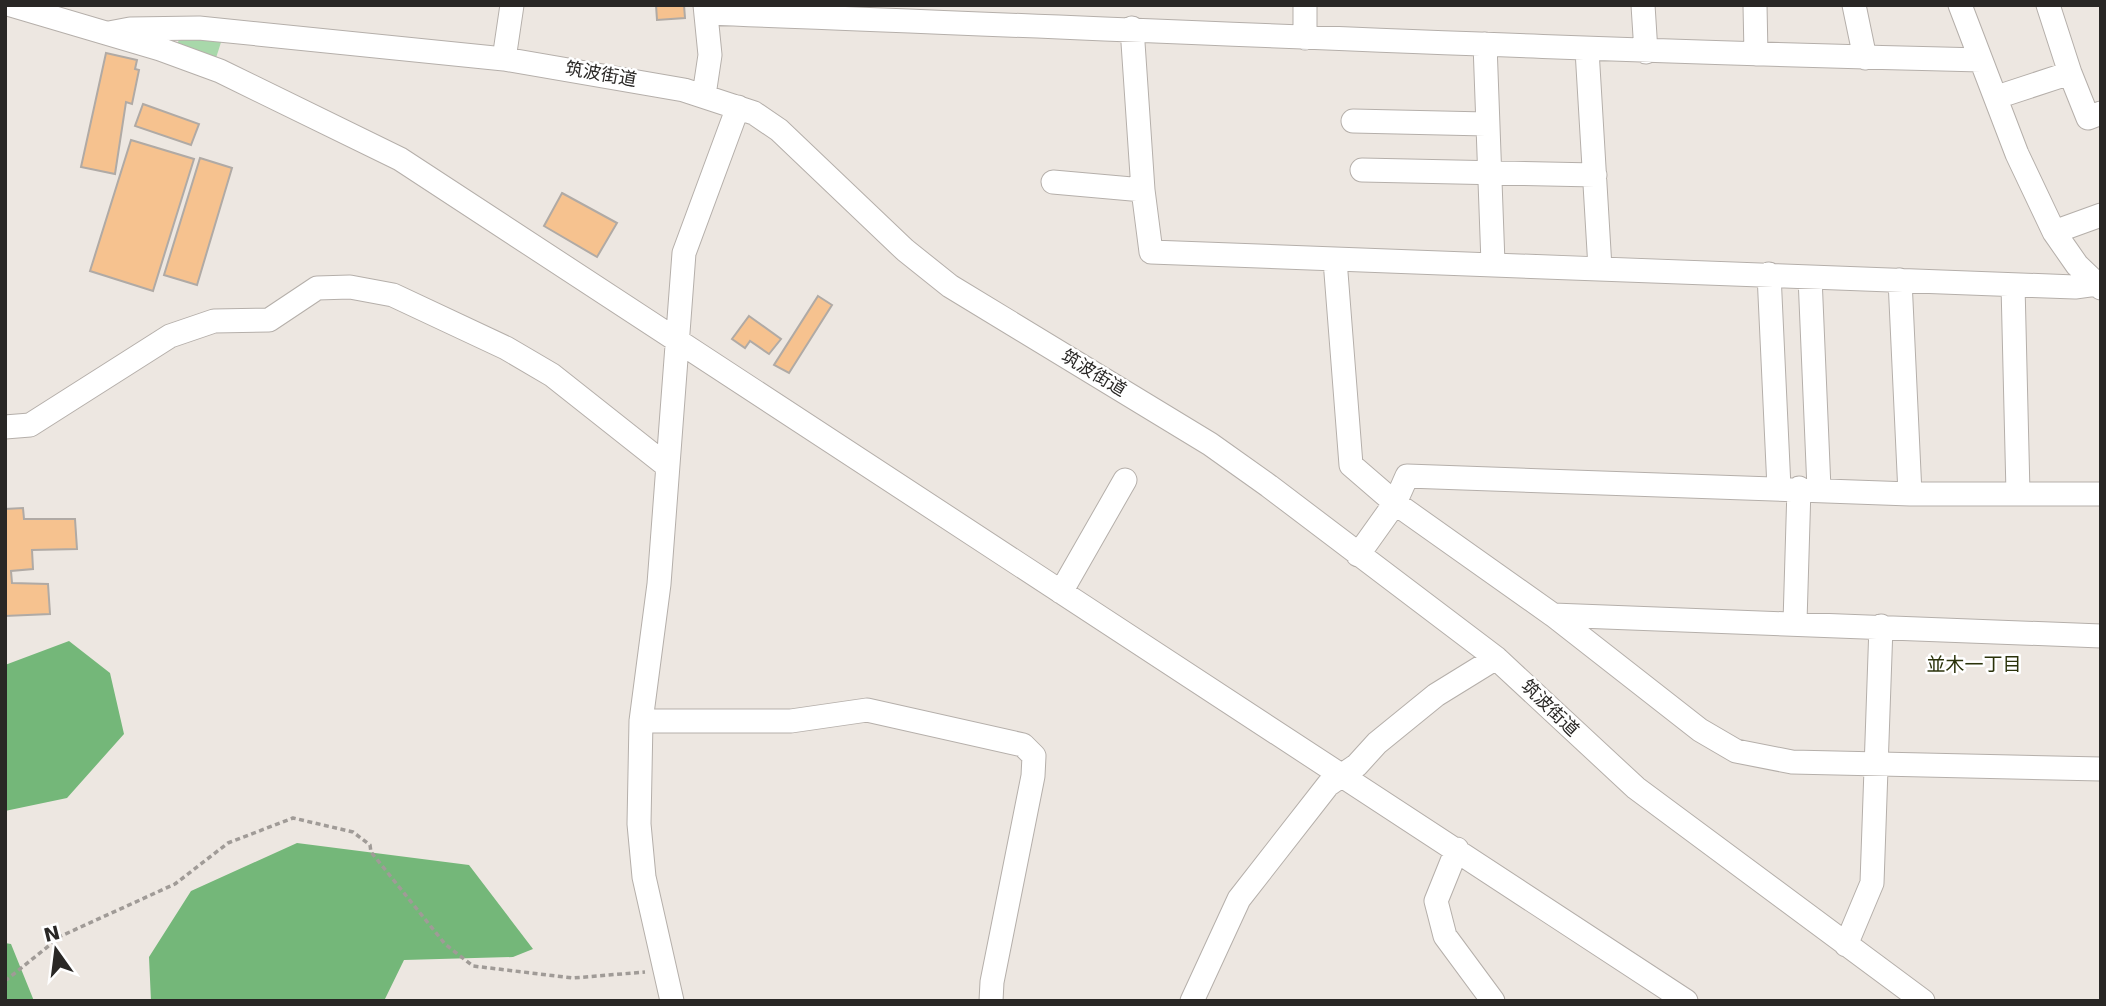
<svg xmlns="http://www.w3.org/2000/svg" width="2106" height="1006" font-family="'DejaVu Sans','Noto Sans JP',sans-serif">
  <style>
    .green { fill: #a8d8aa }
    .forest { fill: #74b779 }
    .building { fill: #f6c28f; stroke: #b0aaa5; stroke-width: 2 }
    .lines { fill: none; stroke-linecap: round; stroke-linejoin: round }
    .minor-casing { stroke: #b5afaa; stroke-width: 25 }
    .path { stroke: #a09b97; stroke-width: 3.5; stroke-dasharray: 5 3.5; stroke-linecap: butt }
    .minor { stroke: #fff; stroke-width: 23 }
    .labels { text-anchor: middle; stroke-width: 5; stroke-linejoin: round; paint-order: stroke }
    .street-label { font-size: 18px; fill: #292725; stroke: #fff }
    .neighbourhood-label { font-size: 19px; fill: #2b330b; stroke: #fff }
  </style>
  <rect width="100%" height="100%" fill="#ede7e1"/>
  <path class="green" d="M223,36L216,58L177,44L180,38Z"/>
  <path class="forest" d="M69,641L110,673L124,734L67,798L5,811V665Z
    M297,843L469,865L533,949L513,957L404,960L384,1001H151L149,957L191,891Z
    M5,943L11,944L34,1001H5Z"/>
  <path class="building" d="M656,5H684L685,18L657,20Z
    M106,53L137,60L135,69L139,70L132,104L126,102L115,174L81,167Z
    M143,104L199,124L191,145L135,126Z
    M131,140L194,159L153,291L90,271Z
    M200,158L232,168L197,285L164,275Z
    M562,193L617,223L597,257L544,226Z
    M818,296L832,305L789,373L774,365Z
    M749,316L781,339L769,354L750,341L745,348L732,339Z
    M23,508L24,519H75L77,549L32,550L33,569L11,571L12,583L48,584L50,614L5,616V509Z"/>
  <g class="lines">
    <defs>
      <path id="minor" d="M11,5L160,49L220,71L400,159L1686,1001
        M1305,5V38
        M1643,5L1646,52
        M1755,5L1756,54
        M1854,5L1865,58
        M1960,5L2017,154L2054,232L2077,265L2101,288
        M706,13C1131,29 1556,50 1981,60
        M1132,28L1143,190L1151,252L2075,287L2097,284
        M109,33L130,29L199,28L504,59L684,90L754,113L779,130L905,250L950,286L1210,444L1269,486L1496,658L1636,788L1923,1001
        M1485,44L1493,263
        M1587,50L1600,268
        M504,59L512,5
        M2070,73L2088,118L2101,113
        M704,95L710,55L705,5
        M1997,97L2070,73L2048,5
        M1353,121L1486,124
        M1362,170L1595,175
        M1053,182L1143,190
        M2054,232L2101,215
        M1335,260L1351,465L1395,503L1553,615L1700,730L1736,751L1792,762L2101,769
        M1769,274L1779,488
        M1810,277L1819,489
        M1900,280L1910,494
        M2013,285L2018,493
        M5,427L30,425L170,336L214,321L269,320L317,288L350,287L393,295L506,348L552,375L667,466
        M1358,555L1395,503L1407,476L1910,494H2101
        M1061,592L1125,480
        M1553,615L2101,636
        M1795,622L1799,488
        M641,721H791L867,710L1023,745L1034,756L1033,776L992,982L991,1001
        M1457,849L1436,901L1445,936L1493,1001
        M1846,945L1872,883L1881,626
        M672,1001L644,877L639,824L641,721L659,584L684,253L738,107
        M1192,1001L1239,899L1328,785L1357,765L1377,743L1436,695L1496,658"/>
    </defs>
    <use href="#minor" class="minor-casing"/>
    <path class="path" d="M5,981L61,936L175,884L228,843L293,818L353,832L370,845L371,852L445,944L473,966L573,978L645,972"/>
    <use href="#minor" class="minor"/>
  </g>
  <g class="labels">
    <g class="street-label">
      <text transform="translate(601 74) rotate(10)" y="6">筑波街道</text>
      <text transform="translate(1094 373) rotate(31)" y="6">筑波街道</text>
      <text transform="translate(1550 708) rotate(44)" y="6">筑波街道</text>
    </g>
    <g class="neighbourhood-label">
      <text x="1974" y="671">並木一丁目</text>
    </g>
  </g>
  <rect width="2106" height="1006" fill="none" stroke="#292725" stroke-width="14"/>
  <g transform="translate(56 950) rotate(346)" stroke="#ffffff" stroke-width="5" paint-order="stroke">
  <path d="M0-5L12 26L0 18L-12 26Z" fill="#292725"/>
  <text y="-10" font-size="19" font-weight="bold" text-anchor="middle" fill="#292725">N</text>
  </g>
</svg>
